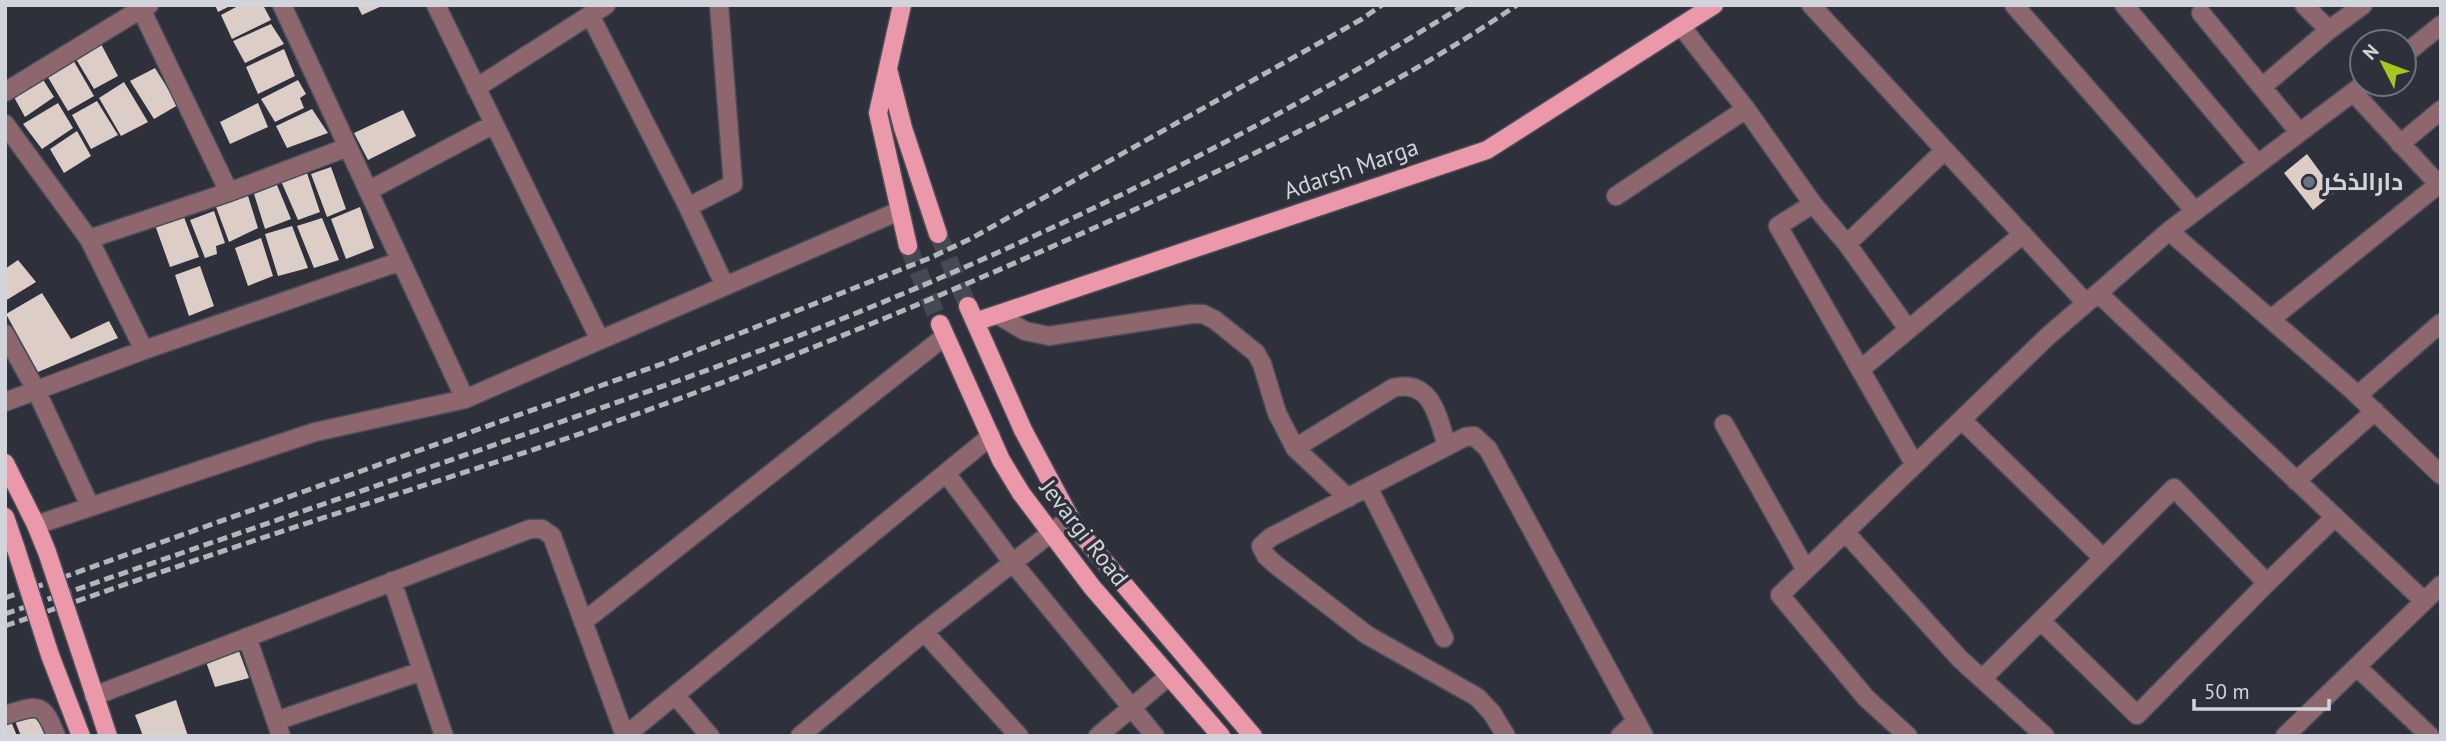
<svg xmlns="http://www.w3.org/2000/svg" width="2446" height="741" font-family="'PT Sans',Cairo,sans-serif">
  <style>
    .building { fill: #dccec6 }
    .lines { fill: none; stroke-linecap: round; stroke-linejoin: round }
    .major-tunnel { stroke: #464954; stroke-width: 18; stroke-dasharray: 18 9; stroke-linecap: butt }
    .minor-casing { stroke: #4b4e58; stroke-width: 21 }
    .major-casing { stroke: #4b4e58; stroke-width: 21 }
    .minor { stroke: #8e666e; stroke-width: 18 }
    .major { stroke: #ea98aa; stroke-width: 18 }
    .rail { stroke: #b2b5bc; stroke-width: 5; stroke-dasharray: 10 5; stroke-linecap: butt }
    .major-bridge-casing { stroke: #4b4e58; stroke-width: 21; stroke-linecap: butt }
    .major-bridge { stroke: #ea98aa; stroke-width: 18 }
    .worship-dot { fill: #6b7280; stroke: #2e313c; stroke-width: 2.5 }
    .labels { text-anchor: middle; stroke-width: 7; stroke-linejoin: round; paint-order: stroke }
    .street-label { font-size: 24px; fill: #d1d4da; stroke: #2e313c }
    .poi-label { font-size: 24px; font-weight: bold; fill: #d1d4da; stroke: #2e313c; text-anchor: start }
  </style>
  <rect width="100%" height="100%" fill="#2e313c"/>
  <path class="building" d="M215,5H232L218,12Z
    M240,5H263L271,20L232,39L221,15Z
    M357,5H384L362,15Z
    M271,24L284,44L245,63L233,41Z
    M101,44L118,76L94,89L76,59Z
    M284,49L295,76L258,94L246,67Z
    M72,58L94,96L68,111L46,74Z
    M155,68L178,105L154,119L130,81Z
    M42,78L54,97L25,117L14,97Z
    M298,80L306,94L300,98L304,108L275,122L261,99Z
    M124,82L148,122L121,136L99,98Z
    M97,101L118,135L91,149L72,115Z
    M58,103L73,128L42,149L23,124Z
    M258,103L268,127L230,144L220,122Z
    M312,109L328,133L287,148L276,126Z
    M403,110L416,136L368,160L354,133Z
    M77,131L91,156L64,173L50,149Z
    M2307,154L2335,192L2313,210L2284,173Z
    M331,167L346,209L327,217L311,174Z
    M307,173L320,212L298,220L281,181Z
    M277,185L291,219L265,229L254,194Z
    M248,196L258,228L229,242L216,207Z
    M360,207L374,248L346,259L331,219Z
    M214,211L225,243L216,246L217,254L205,258L190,220Z
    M184,217L199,257L170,267L155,225Z
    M322,218L339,260L314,268L297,226Z
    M292,226L308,268L278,276L265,234Z
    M261,238L273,276L248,286L235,248Z
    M18,260L36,282L5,301V269Z
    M200,266L214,306L189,316L175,275Z
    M42,293L71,339L109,321L118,338L38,372L6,314Z
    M237,646L249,678L215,687L205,659Z
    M176,700L188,736H143L135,715Z
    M38,712L47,736H21L15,721Z
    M10,719L17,736H5V721Z"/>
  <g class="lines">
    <path class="major-tunnel" d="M938,234L968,306
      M908,246L940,324"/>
    <defs>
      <path id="minor" d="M149,5L141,9L229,192
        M282,5L465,399
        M436,5L600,340L899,211
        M606,5L590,15L688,207L725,286
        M1811,5L2086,303
        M2014,5L2195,211
        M2124,5L2258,164
        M2304,5L2329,30L2363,5
        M2201,13L2299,132
        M2404,55L2441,25
        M2262,87L2329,30
        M476,88L590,15
        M5,92L141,9
        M2353,92L2441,187
        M1746,109L1813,204L1778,226L1915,465
        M5,124L89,239
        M2400,144L2441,110
        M368,191L494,124
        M1616,196L1746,109L1681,26
        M1813,204L1847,244L1908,329
        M688,207L733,184L719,5
        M2169,231L2351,389L2441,475
        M1847,244L1945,150
        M2098,293L2424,601
        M998,315L1025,331L1049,336L1192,314H1203L1215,320L1256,353L1262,364L1277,413L1295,448L1348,498
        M2271,319L2439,184
        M5,334L36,390L90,506
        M144,350L401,261
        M1861,369L2023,234
        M2358,395L2441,323
        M5,402L144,350L89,239L229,192L348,147
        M1962,420L2103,558
        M1724,424L1806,570
        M1295,448L1393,388C1432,378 1438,418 1447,446
        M946,473L1013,563L1155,736
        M2296,481L2375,411
        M1368,487L1444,638
        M36,525L315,432L465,399L600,340
        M1845,532L1960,659L2045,736
        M392,581L444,736
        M2267,583L2335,517
        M583,622L944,337
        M924,632L1019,736
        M247,637L281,736
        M2357,667L2430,736
        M1982,679L2174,488L2267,583L2137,715L2041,621
        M675,695L710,736
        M94,696L530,529H542L552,536L625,736L991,436
        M5,715C38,705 43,701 56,736
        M276,721L422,671
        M800,736L924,632L1070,518
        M1098,736L1169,676
        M1506,736L1492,713L1477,697L1367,635L1276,565L1266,556L1261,546L1271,537L1465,437L1474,436L1488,449L1636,721
        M1620,736L1636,721L1644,736
        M1908,736L1866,698L1780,595L2048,336L2098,293L2169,231L2364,84
        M2285,736L2441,585"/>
      <path id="major" d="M902,5L878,113L908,246
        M889,73L903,128L938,234
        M968,306L1023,430L1075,527L1253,736
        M975,322L1487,150L1714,5
        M940,324L1001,460L1021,493L1092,587L1221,736
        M5,463L36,525L47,552
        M5,517L16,549
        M79,648L108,736
        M50,655L81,736"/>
    </defs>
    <use href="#minor" class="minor-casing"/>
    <use href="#major" class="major-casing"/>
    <use href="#minor" class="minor"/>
    <use href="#major" class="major"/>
    <path class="rail" d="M5,598L670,361L930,258L972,238L1362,19L1382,5
      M5,614C176,555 347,496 517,437C630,398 743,359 854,314C1063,229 1273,125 1464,5
      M5,626C86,598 166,570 247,543C369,502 492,465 614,422C780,364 942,296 1103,224C1244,160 1389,92 1517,5"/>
    <defs>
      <path id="major-bridge" d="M16,549L50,655
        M47,552L79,648"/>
    </defs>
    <use href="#major-bridge" class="major-bridge-casing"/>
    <use href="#major-bridge" class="major-bridge"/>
  </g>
  <circle class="worship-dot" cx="2309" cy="182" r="7"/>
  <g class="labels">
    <g class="street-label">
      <text transform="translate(1351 169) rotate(-19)" y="8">Adarsh Marga</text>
      <text transform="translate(1084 533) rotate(52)" y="8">Jevargi Road</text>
    </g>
    <g class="poi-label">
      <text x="2323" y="190">دارالذکر</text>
    </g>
  </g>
  <rect width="2446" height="741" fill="none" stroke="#d1d4da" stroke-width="14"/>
  <g transform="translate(2383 63) rotate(312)"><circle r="33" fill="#2e313c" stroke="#6f727b" stroke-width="2"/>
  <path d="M0-5L12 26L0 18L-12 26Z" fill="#a7c71e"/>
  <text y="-10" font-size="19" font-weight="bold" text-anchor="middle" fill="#d1d4da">N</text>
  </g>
  <path d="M2194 699v10h135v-10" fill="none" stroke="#d1d4da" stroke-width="3.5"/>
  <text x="2204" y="699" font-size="21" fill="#d1d4da" stroke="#2e313c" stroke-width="5" paint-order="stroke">50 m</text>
</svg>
